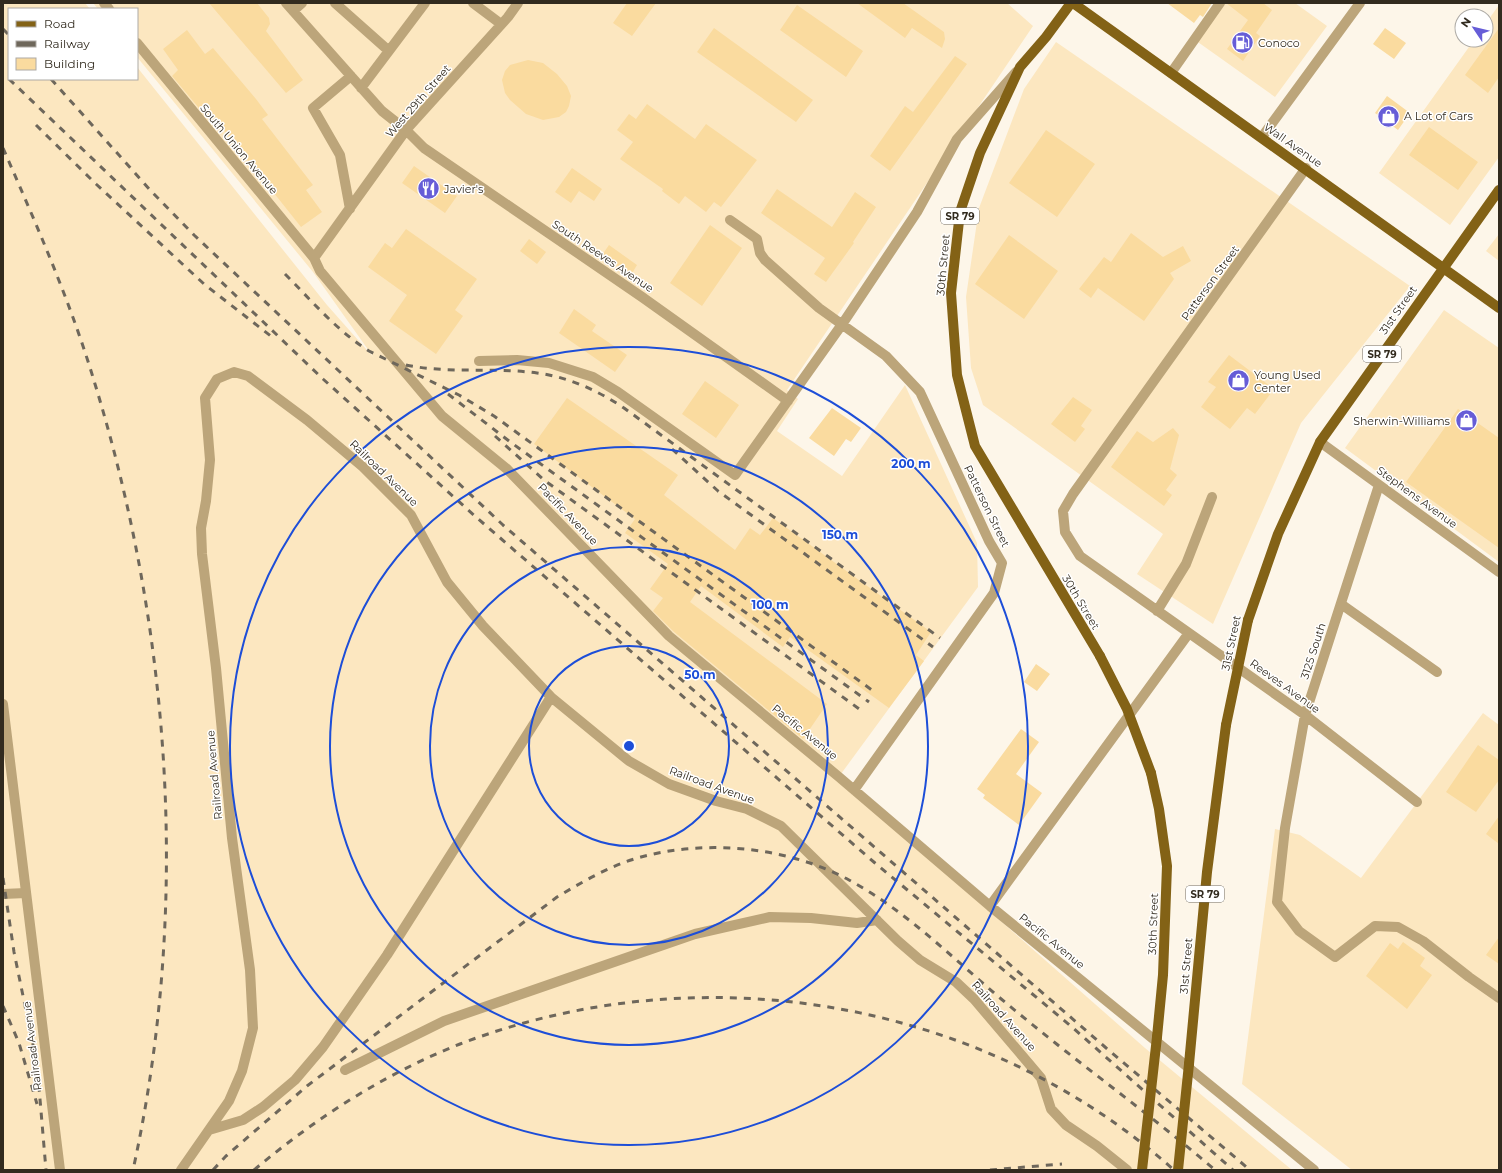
<svg xmlns="http://www.w3.org/2000/svg" width="1502" height="1173" font-family="Montserrat,sans-serif">
  <style>
    .built { fill: #fce7c0 }
    .building { fill: #fadb9f }
    .lines { fill: none; stroke-linecap: round; stroke-linejoin: round }
    .minor { stroke: #bca57a; stroke-width: 10 }
    .major { stroke: #836216; stroke-width: 10 }
    .rail { stroke: #6e675b; stroke-width: 3; stroke-dasharray: 7 7; stroke-linecap: butt }
    .major-bridge { stroke: #836216; stroke-width: 10 }
    .ring { fill: none; stroke: #1d4ed8; stroke-width: 2 }
    .labels { text-anchor: middle; stroke-width: 3; stroke-linejoin: round; paint-order: stroke }
    .shield { fill: #fff; stroke: #706b62; stroke-width: 1 }
    .shield-label { font-size: 10px; font-weight: bold; fill: #322b1f }
    .poi-label { font-size: 11px; fill: #322b1f; stroke: #fff; text-anchor: start }
    .street-label { font-size: 11px; fill: #322b1f; stroke: #fff }
    .centre { fill: #1d4ed8; stroke: #fff; stroke-width: 2 }
    .ring-label { font-size: 12px; text-anchor: middle; font-weight: bold; fill: #1d4ed8; stroke: #fff; stroke-width: 3; stroke-linejoin: round; paint-order: stroke }
  </style>
  <rect width="100%" height="100%" fill="#fdf6e9"/>
  <path class="built" d="M3,3H85L90,9H9V79H137V67L327,305L374,358L313,272L137,57V9H98L93,3H1007L1033,26L787,390L798,399L777,431L842,476L905,385L977,543L978,587L838,778L1145,1048L1292,1170H3Z
    M1222,3H1295L1327,26L1275,97L1195,40Z
    M1499,5V157L1450,225L1379,173L1474,40H1486V23Z
    M1056,42L1410,286L1301,423L1213,624L1137,574L1163,534L983,405L971,368L966,297L979,208L1024,89Z
    M1499,234V261L1486,251Z
    M1444,310L1499,348V562L1345,448Z
    M1483,713L1499,725V1170H1352L1242,1084L1275,829L1300,835L1361,878Z"/>
  <path class="building" d="M209,3H257L269,18L270,24L266,31L303,80L286,93Z
    M627,3H656L632,36L613,23Z
    M857,3H903L944,32L945,39L942,48L912,28L905,38Z
    M1167,3H1212L1203,17L1200,15L1194,23Z
    M1226,3H1263L1272,10L1256,33L1260,36L1243,61L1227,49L1248,20Z
    M797,5L863,51L846,77L780,30Z
    M714,28L813,100L796,122L697,52Z
    M1385,28L1406,43L1394,59L1373,44Z
    M1499,28V77L1488,93L1465,75Z
    M187,30L205,54L213,48L256,99L268,115L262,119L313,185L306,190L322,212L301,227L218,123L214,126L172,76L178,70L163,49Z
    M955,56L967,64L890,171L870,156L905,106L913,112Z
    M528,60L543,63L557,74L567,86L571,96L569,106L566,112L559,117L543,120L526,114L510,100L505,93L502,80L505,71L510,65Z
    M1387,96L1410,113L1398,130L1375,113Z
    M647,104L695,139L706,124L757,160L721,207L714,202L706,212L685,196L679,204L662,191L663,189L620,159L633,142L617,130L629,114L636,119Z
    M1429,127L1478,162L1458,190L1409,155Z
    M1046,130L1095,164L1057,217L1009,183Z
    M414,166L457,196L445,213L402,183Z
    M572,168L602,189L594,201L579,191L571,203L555,192Z
    M777,189L832,227L855,192L876,207L853,242L854,243L826,282L814,274L825,258L761,213Z
    M710,225L742,248L702,306L670,283Z
    M406,229L477,279L455,310L463,316L436,354L389,321L407,295L368,267L385,243L392,248Z
    M1131,233L1163,257L1183,246L1191,261L1170,273L1174,279L1144,321L1098,288L1091,298L1079,289L1104,257L1111,262Z
    M1009,235L1058,271L1024,319L975,284Z
    M529,239L546,252L537,264L520,251Z
    M609,245L637,265L631,275L602,255Z
    M574,309L596,325L592,331L627,355L615,372L559,333Z
    M1229,355L1274,389L1255,414L1247,408L1230,429L1201,407L1216,387L1208,382Z
    M705,381L739,405L716,438L682,414Z
    M1073,397L1092,410L1081,426L1085,429L1075,442L1051,424Z
    M567,398L678,475L664,495L735,550L750,528L760,535L773,518L931,632L916,655L924,661L889,708L790,637L783,647L701,586L690,602L827,704L803,739L673,631L653,611L663,598L650,589L668,564L625,533L635,519L534,444Z
    M832,408L861,428L851,442L846,439L834,456L809,438Z
    M1458,409L1499,438V548L1406,482Z
    M1173,428L1179,435L1170,469L1177,475L1166,490L1172,495L1164,506L1111,467L1137,431L1153,442Z
    M1036,664L1050,674L1037,691L1024,682Z
    M1021,729L1039,742L1016,774L1042,793L1019,825L983,798L985,795L977,789Z
    M1478,745L1499,760V780L1476,812L1446,792Z
    M1499,816V844L1486,834Z
    M1499,937V964L1486,955Z
    M1403,942L1425,958L1420,966L1432,975L1407,1009L1366,976L1390,943L1398,949Z"/>
  <g class="lines">
    <path class="minor" d="M104,3L109,9
      M286,3L382,111L406,130L424,148L642,297L788,401
      M335,3L389,51
      M473,3L501,24
      M293,11L302,3
      M137,43L314,258L320,271L442,416L507,469L669,636L839,777L990,906L1314,1170
      M1171,73L1220,3
      M361,88L425,3
      M1262,137L1360,3
      M1306,168L1073,494L1063,511L1065,532L1080,556L1305,715L1417,802
      M350,209L340,155L313,108L351,76
      M730,220L757,239L760,253L765,260L819,308L886,356L920,392L989,541L1002,563L994,593L854,790
      M314,258L406,130L508,17L518,3
      M479,361L517,360L549,363L593,377L618,392L735,475L843,323L917,212L957,139L1016,72
      M1320,442L1499,572
      M1379,485L1305,715L1285,828L1277,902L1299,931L1335,957L1375,926L1398,927L1423,941L1469,977L1499,998
      M1341,604L1437,672
      M1157,611L1186,564L1212,497
      M3,704L60,1170
      M3,894L26,893
      M990,906L1189,633
      M345,1070L444,1021L695,934L770,917L811,918L857,923L877,920
      M209,1130L243,1120L263,1107L295,1080L323,1047L387,955L551,697
      M181,1170L229,1101L242,1071L253,1028L250,970L232,838L216,668L202,554L201,528L206,501L210,460L205,398L217,379L234,372L248,376L307,420L363,467L411,515L447,582L483,626L551,697L629,761L669,784L716,801L747,809L781,826L898,941L920,960L956,982L974,999L1041,1078L1051,1109L1066,1125L1097,1146L1127,1170"/>
    <path class="major" d="M1071,3L1046,37L1020,67L980,153L960,212L951,293L957,375L975,446L1100,656
      M1073,3L1499,308
      M1248,620L1278,534L1320,442L1499,190
      M1151,773L1159,809L1167,866L1163,975L1157,1037
      M1189,1064L1207,872L1226,725"/>
    <path class="rail" d="M3,29L9,35
      M9,79L323,379L476,517L875,863L1072,1027L1233,1170
      M51,79L151,191L194,235L503,525L1105,1047L1250,1170
      M36,125L96,184L204,284L272,337
      M3,148C37,226 71,303 95,384C172,637 190,910 133,1170
      M285,274C312,301 336,330 369,351L459,395L494,416L876,693
      M406,365C449,374 493,367 537,373C568,377 597,390 624,408L940,638
      M448,394L509,441L869,702
      M495,436L544,480L862,711
      M672,449L718,491L933,647
      M3,878L14,952L37,1064L46,1170
      M3,1006L19,1043L37,1104
      M213,1170L226,1156L307,1086L557,897C584,881 611,865 641,857C708,839 788,847 849,880C912,914 962,968 1017,1012C1082,1066 1151,1115 1215,1170
      M254,1170C316,1118 384,1074 460,1044C700,952 981,998 1174,1170
      M990,1170L1062,1164"/>
    <path class="major-bridge" d="M1100,656L1127,709L1151,773
      M1226,725L1248,620
      M1142,1170L1157,1037
      M1178,1170L1189,1064"/>
  </g>
  <g class="ring">
    <circle cx="629" cy="746" r="100"/>
    <circle cx="629" cy="746" r="199"/>
    <circle cx="629" cy="746" r="299"/>
    <circle cx="629" cy="746" r="399"/>
  </g>
  <defs>
    <symbol id="fuel-disc" viewBox="-11 -11 22 22"><circle r="9.5" fill="#665dd7" stroke="#fff"/><path d="M-5.5-6h7V0h2V4h1.3V-2.5L3-4.5l.8-.8L6-3V5H2.5V1h-1V6h-7ZM-4.2-4.7v3.2H.2V-4.7Z" fill="#fff"/></symbol>
    <symbol id="shop-disc" viewBox="-11 -11 22 22"><circle r="9.5" fill="#665dd7" stroke="#fff"/><path d="M-5-2.5h2.3a2.7 3.5 0 0 1 5.4 0H5L5.5 6h-11ZM-1.5-2.5h3a1.5 2.3 0 0 0-3 0Z" fill="#fff"/></symbol>
    <symbol id="restaurant-disc" viewBox="-11 -11 22 22"><circle r="9.5" fill="#665dd7" stroke="#fff"/><path d="M-5-6h1v4h1v-4h1v4h1v-4h1v5L-1.5 .5V6h-2V.5L-5-1ZM5-6V6H3V1.5H1.5Q1.5-4 5-6Z" fill="#fff"/></symbol>
  </defs>
  <g fill-rule="evenodd">
    <use href="#fuel-disc" x="1230" y="30" width="25" height="25"/>
    <use href="#shop-disc" x="1376" y="104" width="25" height="25"/>
    <use href="#restaurant-disc" x="416" y="176" width="25" height="25"/>
    <use href="#shop-disc" x="1226" y="368" width="25" height="25"/>
    <use href="#shop-disc" x="1454" y="408" width="25" height="25"/>
  </g>
  <g class="labels">
    <g class="shield">
      <rect x="941" y="208" width="38" height="16" rx="3"/>
      <rect x="1363" y="346" width="38" height="16" rx="3"/>
      <rect x="1186" y="886" width="38" height="16" rx="3"/>
    </g>
    <g class="shield-label">
      <text x="960" y="220">SR 79</text>
      <text x="1382" y="358">SR 79</text>
      <text x="1205" y="898">SR 79</text>
    </g>
    <g class="poi-label">
      <text x="1258" y="47">Conoco</text>
      <text x="1404" y="120">A Lot of Cars</text>
      <text x="444" y="193">Javier's</text>
      <text x="1254" y="379">Young Used<tspan x="1254" dy="13">Center</tspan></text>
      <text x="1450" y="425" text-anchor="end">Sherwin-Williams</text>
    </g>
    <g class="street-label">
      <text transform="translate(418 101) rotate(-49)" y="4">West 29th Street</text>
      <text transform="translate(1293 145) rotate(35)" y="4">Wall Avenue</text>
      <text transform="translate(239 149) rotate(50)" y="4">South Union Avenue</text>
      <text transform="translate(603 256) rotate(34)" y="4">South Reeves Avenue</text>
      <text transform="translate(943 265) rotate(-85)" y="4">30th Street</text>
      <text transform="translate(1210 283) rotate(-54)" y="4">Patterson Street</text>
      <text transform="translate(1398 310) rotate(-55)" y="4">31st Street</text>
      <text transform="translate(384 473) rotate(44)" y="4">Railroad Avenue</text>
      <text transform="translate(1417 497) rotate(36)" y="4">Stephens Avenue</text>
      <text transform="translate(987 506) rotate(64)" y="4">Patterson Street</text>
      <text transform="translate(568 514) rotate(46)" y="4">Pacific Avenue</text>
      <text transform="translate(1081 602) rotate(59)" y="4">30th Street</text>
      <text transform="translate(1231 643) rotate(-78)" y="4">31st Street</text>
      <text transform="translate(1313 651) rotate(-72)" y="4">3125 South</text>
      <text transform="translate(1285 686) rotate(36)" y="4">Reeves Avenue</text>
      <text transform="translate(805 732) rotate(39)" y="4">Pacific Avenue</text>
      <text transform="translate(214 775) rotate(-95)" y="4">Railroad Avenue</text>
      <text transform="translate(712 785) rotate(20)" y="4">Railroad Avenue</text>
      <text transform="translate(1153 924) rotate(-88)" y="4">30th Street</text>
      <text transform="translate(1052 941) rotate(39)" y="4">Pacific Avenue</text>
      <text transform="translate(1186 966) rotate(-85)" y="4">31st Street</text>
      <text transform="translate(1004 1016) rotate(48)" y="4">Railroad Avenue</text>
      <text transform="translate(32 1046) rotate(-97)" y="4">Railroad Avenue</text>
    </g>
  </g>
  <circle cx="629" cy="746" r="6" class="centre"/>
  <g class="ring-label">
    <text x="911" y="468">200 m</text>
    <text x="840" y="539">150 m</text>
    <text x="770" y="609">100 m</text>
    <text x="700" y="679">50 m</text>
  </g>
  <rect width="1502" height="1173" fill="none" stroke="#322b1f" stroke-width="8"/>
  <rect x="8" y="8" width="130" height="72" fill="#ffffff" stroke="#adaaa5"/>
  <rect x="16" y="21" width="20" height="6" fill="#836216" stroke="#adaaa5"/>
  <text x="44" y="28" font-size="12" fill="#322b1f">Road</text>
  <rect x="16" y="41" width="20" height="6" fill="#6e675b" stroke="#adaaa5"/>
  <text x="44" y="48" font-size="12" fill="#322b1f">Railway</text>
  <rect x="16" y="58" width="20" height="12" fill="#fadb9f" stroke="#adaaa5"/>
  <text x="44" y="68" font-size="12" fill="#322b1f">Building</text>
  <g transform="translate(1474 28) rotate(305)"><circle r="19" fill="#ffffff" stroke="#adaaa5"/>
  <path d="M0-3L7 15L0 10L-7 15Z" fill="#665dd7"/>
  <text y="-6" font-size="11" font-weight="bold" text-anchor="middle" fill="#322b1f">N</text>
  </g>
</svg>
